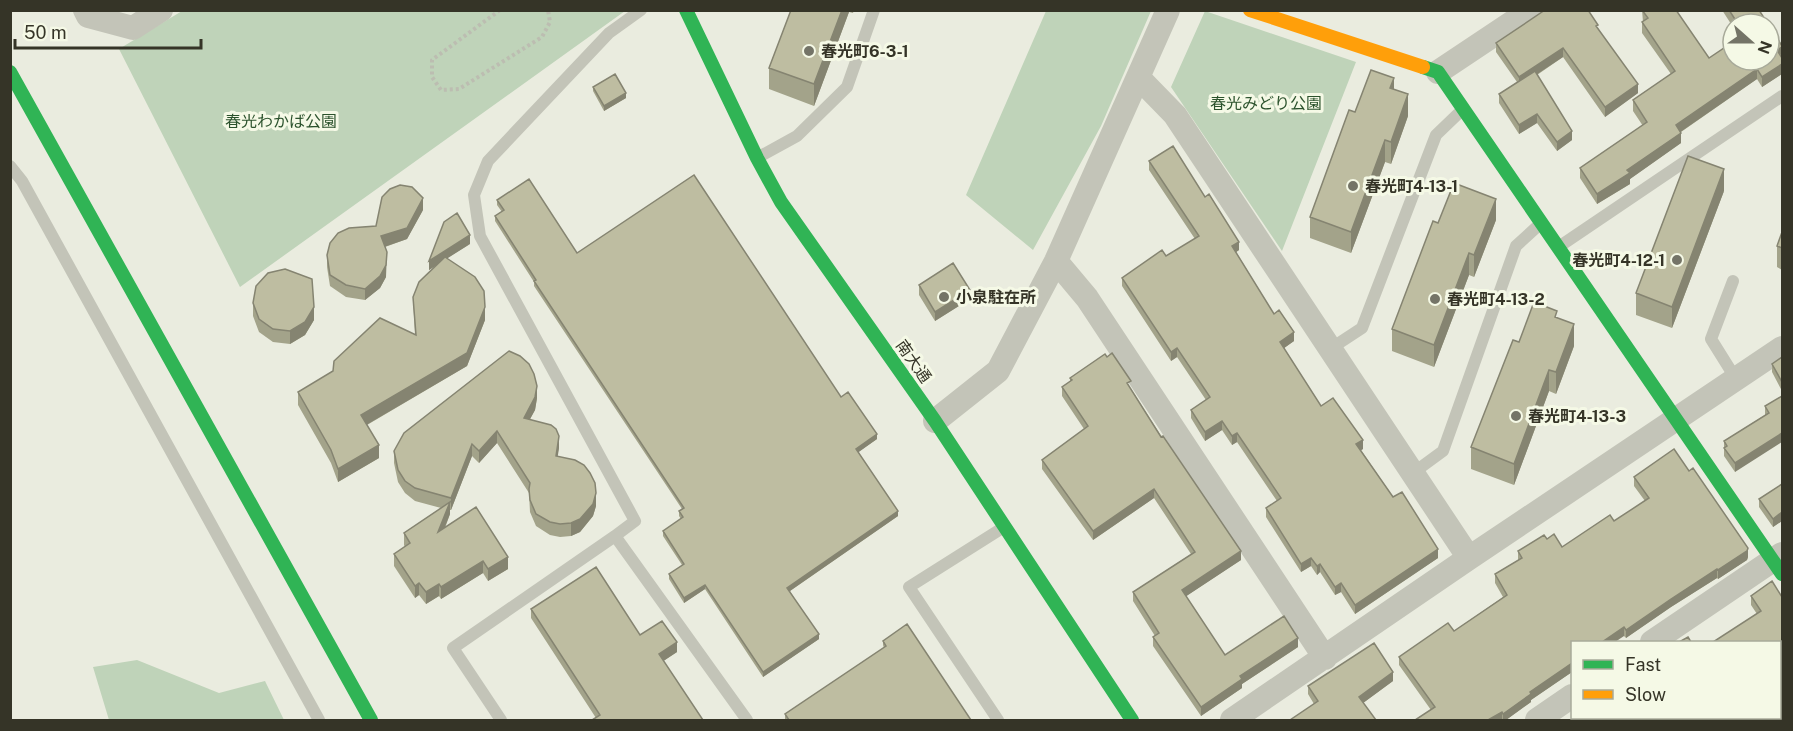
<svg xmlns="http://www.w3.org/2000/svg" width="1793" height="731" font-family="'Public Sans','Noto Sans JP',sans-serif">
  <style>
    .green { fill: #bfd3b9 }
    .lines { fill: none; stroke-linecap: round; stroke-linejoin: round }
    .path { stroke: #bcbdb1; stroke-width: 4; stroke-dasharray: 3 3; stroke-linecap: butt }
    .lane { stroke: #c3c4b8; stroke-width: 12 }
    .street { stroke: #c3c4b8; stroke-width: 24 }
    .fast { stroke: #30b455; stroke-width: 14 }
    .slow { stroke: #ff9f0a; stroke-width: 14 }
    .wall { fill: #a3a38a }
    .shaded-wall { fill: #858471 }
    .building { fill: #bebda1; stroke: #858471; stroke-width: 1.5 }
    .poi-dot { fill: #747467; stroke: #f5f9e6; stroke-width: 2 }
    .labels { text-anchor: middle; stroke-width: 6; stroke-linejoin: round; paint-order: stroke }
    .poi-label { font-size: 16px; font-weight: bold; fill: #353427; stroke: #f5f9e6; text-anchor: start }
    .park-label { font-size: 16px; fill: #2b522c; stroke: #f5f9e6 }
    .street-label { font-size: 16px; fill: #353427; stroke: #f5f9e6 }
  </style>
  <rect width="100%" height="100%" fill="#eaecdf"/>
  <path class="green" d="M182,11H625L240,287L119,49Z
    M1046,11H1151L1101,126L1033,250L966,195Z
    M1205,11L1356,62L1282,251L1171,87Z
    M137,660L219,693L265,681L284,720H109L93,667Z"/>
  <g class="lines">
    <path class="path" d="M500,10L432,60V77L441,90L459,89L542,37L550,22L548,10"/>
    <path class="lane" d="M641,10L609,33L488,161L474,195L480,236L635,521L615,536L747,720
      M757,158L797,136L847,87L874,10
      M10,166L22,181L319,720
      M1560,246L1782,96
      M1733,281L1711,339L1736,379
      M1330,349L1362,328L1436,135L1462,110
      M1413,473L1443,451L1516,246L1540,224
      M501,720L453,648L615,536
      M998,720L909,587L1004,527"/>
    <path class="street" d="M85,10L88,16L133,28L161,10
      M1438,72L1531,10
      M1138,77L1175,115L1469,558
      M1056,261L1087,298L1325,658
      M935,421L998,371L1056,261L1168,10
      M1652,642L1782,554
      M1232,720L1469,558L1782,348
      M1537,720L1572,696"/>
    <path class="fast" d="M686,10L757,158L781,202L935,421L1132,720
      M1423,67L1438,72L1782,574
      M10,72L371,720"/>
    <path class="slow" d="M1250,10L1423,67"/>
  </g>
  <path class="wall" d="M791,10H854L853,13L849,12L814,106L769,89V68Z
    M1642,10L1709,58H1782V74L1762,87L1757,79L1681,132V143L1630,179V184L1597,204L1580,178V168L1643,126L1633,111V100L1671,74L1642,33V22H1643Z
    M1722,10H1759L1768,24H1733V27Z
    M1598,28L1638,93L1605,117L1563,57L1537,75L1572,140L1557,151L1537,123L1519,134L1499,103V94L1517,82L1496,52V43Z
    M593,87L626,98L604,111L593,91Z
    M1394,89L1408,116L1391,164L1385,162L1351,253L1310,238V217L1355,112Z
    M1149,161L1239,250L1236,252L1274,314L1294,341L1284,348L1321,406L1363,449L1361,450L1393,497L1438,558L1355,614L1341,592L1335,595L1320,572L1317,575L1311,566L1301,572L1266,517V508L1277,501L1237,442L1232,445L1222,430L1205,441L1191,418V410L1206,400L1177,357L1171,361L1122,286V278L1166,256L1195,239L1149,170Z
    M1724,191L1672,328L1636,315V293Z
    M497,200L577,253L841,397L877,439L858,452L898,516L790,591L819,639L763,677L705,589L684,603L669,579V574L682,565L663,536V531L681,519L679,516V511L682,509L534,286V282L495,221V216L502,212L497,205Z
    M423,210L407,239L385,247L386,277L380,288L365,300L346,297L330,286L327,267V255L376,226Z
    M1496,220L1474,277L1469,275L1434,367L1392,351V329L1438,223Z
    M1782,232V270L1777,267V246Z
    M470,244L447,258L485,320L467,366L367,425L379,458L338,482L331,463L298,405V392L415,335L413,297L438,264L429,270V261Z
    M919,285L970,299L935,321L919,295Z
    M253,303L314,320L305,335L290,344L273,342L259,332L253,316Z
    M1557,317L1574,346L1556,394L1549,391L1514,485L1471,469V447L1519,342Z
    M1782,357V391L1772,372V364Z
    M1070,378L1131,389L1241,560L1186,596L1225,655L1298,647L1242,684V688L1201,716L1153,646V637L1155,636L1133,601V592L1191,554L1154,498L1093,540L1042,469V460L1084,429L1062,396V387L1070,381Z
    M1782,396L1735,472L1724,456V441L1765,415V406Z
    M537,398L535,410L530,419L559,448L557,456L596,506L593,516L580,532L571,536L560,537L550,535L536,526L530,512L529,493L497,443L479,463L472,456L451,510H450V514L445,528L508,569L488,581L483,573L441,599L439,596L426,604L419,595L415,598L394,566V554L405,547L404,545V533L441,508L415,501L405,493L398,482L394,463V451Z
    M1689,471L1748,557L1747,560L1718,579L1717,578L1671,607L1626,638L1624,636L1572,642V672L1531,700V702L1506,720H1415L1431,710L1399,665V657L1454,631L1503,597L1495,583V574L1518,560V551L1547,539L1562,547L1614,521L1645,501L1634,486V477Z
    M1782,484V521L1773,527L1759,507V499Z
    M1772,581L1782,720H1635L1633,717H1779L1757,614L1751,605V596Z
    M531,609L640,635L677,652L663,661L703,720L596,718L531,618Z
    M883,641L971,720H786L785,719V714L884,648L883,645Z
    M1393,681L1363,703L1314,704L1308,694V686Z"/>
  <path class="shaded-wall" d="M842,10H849V12L814,106V84Z
    M1782,47V57L1777,50Z
    M1563,48V57L1519,86V77Z
    M1782,64V74L1762,87V77Z
    M1757,69V79L1676,135V125Z
    M1394,78V100L1390,88Z
    M1638,84V93L1605,117V107Z
    M626,93V98L604,111V106Z
    M1408,94V116L1391,164V142Z
    M1537,114V123L1519,134V125Z
    M1572,131V140L1557,151V142Z
    M1681,133V143L1630,179V184L1597,204V194L1627,170Z
    M1385,140V162L1351,253V232Z
    M1724,169V191L1672,328V307Z
    M423,198V210L407,239L381,248V236Z
    M1496,199V220L1474,277V255Z
    M470,235V244L429,270V261Z
    M1239,242V250L1232,255V246Z
    M387,252L386,277L380,288L365,300V289Z
    M1469,253V275L1434,367V345Z
    M970,290V299L935,321V312Z
    M314,307V320L305,335L290,344V331Z
    M485,307V320L467,366L361,428V415Z
    M1574,324V346L1556,394V372Z
    M1294,332V341L1280,351V342Z
    M1177,348V357L1171,361V352Z
    M1549,370V391L1514,485V464Z
    M537,386V398L535,410L524,430V418Z
    M1222,421V430L1205,441V432Z
    M497,431V443L479,463V451Z
    M1237,433V442L1232,445V436Z
    M1782,433V442L1735,472V463Z
    M877,434V439L856,454V449Z
    M559,436V448L556,468V456Z
    M1363,440V449L1356,453V444Z
    M472,444V456L451,510V498Z
    M379,445V458L338,482V469Z
    M1154,489V498L1093,540V531Z
    M596,493V506L593,516L580,532L571,536V523Z
    M450,502V514L438,544V532Z
    M898,511V516L787,593V588Z
    M1782,512V521L1773,527V519Z
    M1748,548V557L1747,560L1718,579V570Z
    M1438,549V558L1355,614V605Z
    M1241,551V560L1182,599V590Z
    M508,557V569L488,581V569Z
    M1311,558V566L1301,572V564Z
    M483,561V573L441,599V587Z
    M1320,564V572L1317,575V566Z
    M1717,569V578L1671,607L1626,638V630L1671,599Z
    M419,583V595L415,598V586Z
    M1341,583V592L1335,595V587Z
    M439,584V596L426,604V592Z
    M705,585V589L684,603V598Z
    M1624,627V636L1615,642H1602Z
    M819,634V639L763,677V672Z
    M1298,638V647L1242,684V688L1201,716V707L1240,676Z
    M677,642V652L659,664V654Z
    M1572,663V672L1531,700V702L1506,720H1503V714L1530,692Z
    M1393,672V681L1359,706V697Z
    M1502,712V720H1488Z"/>
  <path class="building" d="M791,10H842L814,84L769,68Z
    M1545,10H1588L1598,25L1596,26L1638,84L1605,107L1563,48L1519,77L1496,43Z
    M1642,10H1676L1709,58L1733,42V60H1769V25L1782,46V47L1777,50L1782,58V64L1762,77L1757,69L1676,125L1681,133L1627,170L1630,173L1597,194L1580,168L1647,122L1633,100L1675,71L1642,22L1648,18Z
    M1729,10H1759L1768,24H1738Z
    M1371,70L1394,78L1390,88L1408,94L1391,142L1385,140L1351,232L1310,217L1349,110L1355,112Z
    M1535,71L1572,131L1557,142L1537,114L1519,125L1499,94Z
    M615,74L626,93L604,106L593,87Z
    M1173,146L1205,197L1209,194L1239,242L1232,246L1274,314L1279,310L1294,332L1280,342L1321,406L1333,398L1363,440L1356,444L1393,497L1402,492L1438,549L1355,605L1341,583L1335,587L1320,564L1317,566L1311,558L1301,564L1266,508L1281,498L1237,433L1232,436L1222,421L1205,432L1191,410L1210,397L1177,348L1171,352L1122,278L1162,250L1166,256L1199,236L1149,161Z
    M1688,156L1724,169L1672,307L1636,293Z
    M694,175L841,397L848,392L877,434L856,449L898,511L787,588L819,634L763,672L705,585L684,598L669,574L684,564L663,531L683,517L679,511L684,508L534,281L536,280L495,216L504,210L497,200L529,179L577,253Z
    M1454,183L1496,199L1474,255L1469,253L1434,345L1392,329L1433,221L1438,223Z
    M400,185L412,187L423,198L407,228L381,236L387,252L386,265L380,276L365,289L346,285L330,275L327,255L330,243L338,233L349,228L376,226L382,197L390,189Z
    M457,213L470,235L429,261L444,222Z
    M1782,232V248L1777,246Z
    M445,257L475,277L484,291L485,307L467,353L361,415L379,445L338,469L331,450L298,392L333,371L334,361L380,318L416,335L413,297L419,282Z
    M953,263L970,290L935,312L919,285Z
    M285,269L312,279L314,307L305,322L290,331L273,329L259,319L253,303L256,286L268,273Z
    M1534,302L1557,311L1555,317L1574,324L1556,372L1549,370L1514,464L1471,447L1513,340L1519,342Z
    M509,351L520,356L529,364L534,374L537,386L535,397L524,418L551,425L556,429L559,436L556,456L575,460L584,465L590,473L595,483L596,493L593,504L580,519L571,523L560,524L550,522L536,514L530,500L529,489L530,483L497,431L479,451L472,444L451,498L415,488L405,481L398,470L394,451L404,433Z
    M1112,353L1131,381L1127,383L1161,437L1163,436L1241,551L1182,590L1225,655L1284,616L1298,638L1240,676L1242,679L1201,707L1153,637L1159,633L1133,592L1195,552L1154,489L1093,531L1042,460L1088,426L1062,387L1072,380L1070,378L1105,354L1107,357Z
    M1782,357V382L1772,364Z
    M1782,396V433L1735,463L1724,448L1727,446L1724,441L1769,413L1765,406Z
    M1674,449L1689,471L1693,468L1748,548L1747,551L1718,570L1717,569L1671,599L1626,630L1624,627L1602,642H1572V663L1530,692L1531,694L1503,714L1502,712L1488,720H1415L1435,707L1399,657L1448,623L1454,631L1507,595L1495,574L1522,558L1518,551L1544,535L1547,539L1554,534L1562,547L1610,515L1614,521L1649,498L1634,477Z
    M1782,484V512L1773,519L1759,499Z
    M450,502L438,532L476,507L508,557L488,569L483,561L441,587L439,584L426,592L419,583L415,586L394,554L410,543L404,533Z
    M596,567L640,635L662,621L677,642L659,654L703,720H592L600,715L531,609Z
    M1772,581L1782,597V720H1642L1639,717H1779V642H1713L1761,611L1751,596Z
    M907,624L971,720H789L785,714L886,646L883,641Z
    M1688,637L1691,642H1679Z
    M1374,643L1393,672L1359,697L1376,720H1290L1318,701L1308,686Z"/>
  <g class="poi-dot">
    <circle cx="809" cy="51" r="6"/>
    <circle cx="1353" cy="186" r="6"/>
    <circle cx="1677" cy="260" r="6"/>
    <circle cx="944" cy="297" r="6"/>
    <circle cx="1435" cy="299" r="6"/>
    <circle cx="1516" cy="416" r="6"/>
  </g>
  <g class="labels">
    <g class="poi-label">
      <text x="821" y="57">春光町6-3-1</text>
      <text x="1365" y="192">春光町4-13-1</text>
      <text x="1665" y="266" text-anchor="end">春光町4-12-1</text>
      <text x="956" y="303">小泉駐在所</text>
      <text x="1447" y="305">春光町4-13-2</text>
      <text x="1528" y="422">春光町4-13-3</text>
    </g>
    <g class="park-label">
      <text x="1266" y="109">春光みどり公園</text>
      <text x="281" y="127">春光わかば公園</text>
    </g>
    <g class="street-label">
      <text transform="translate(914 361) rotate(55)" y="6">南大通</text>
    </g>
  </g>
  <rect width="1793" height="731" fill="none" stroke="#353427" stroke-width="24"/>
  <rect x="1571" y="641" width="210" height="78" fill="#f5f9e6" stroke="#a8aa9a" stroke-width="1.5"/>
  <rect x="1583" y="660" width="30" height="9" fill="#30b455" stroke="#a8aa9a" stroke-width="1.5"/>
  <text x="1625" y="671" font-size="18" fill="#353427">Fast</text>
  <rect x="1583" y="690" width="30" height="9" fill="#ff9f0a" stroke="#a8aa9a" stroke-width="1.5"/>
  <text x="1625" y="701" font-size="18" fill="#353427">Slow</text>
  <g transform="translate(1751 42) rotate(111)"><circle r="28" fill="#f5f9e6" stroke="#a8aa9a" stroke-width="1.5"/>
  <path d="M0-4.5L10 22L0 15L-10 22Z" fill="#747467"/>
  <text y="-9" font-size="16" font-weight="bold" text-anchor="middle" fill="#353427">N</text>
  </g>
  <path d="M15 39v9h186v-9" fill="none" stroke="#353427" stroke-width="3"/>
  <text x="24" y="39" font-size="18" fill="#353427" stroke="#f5f9e6" stroke-width="4.5" paint-order="stroke">50 m</text>
</svg>
